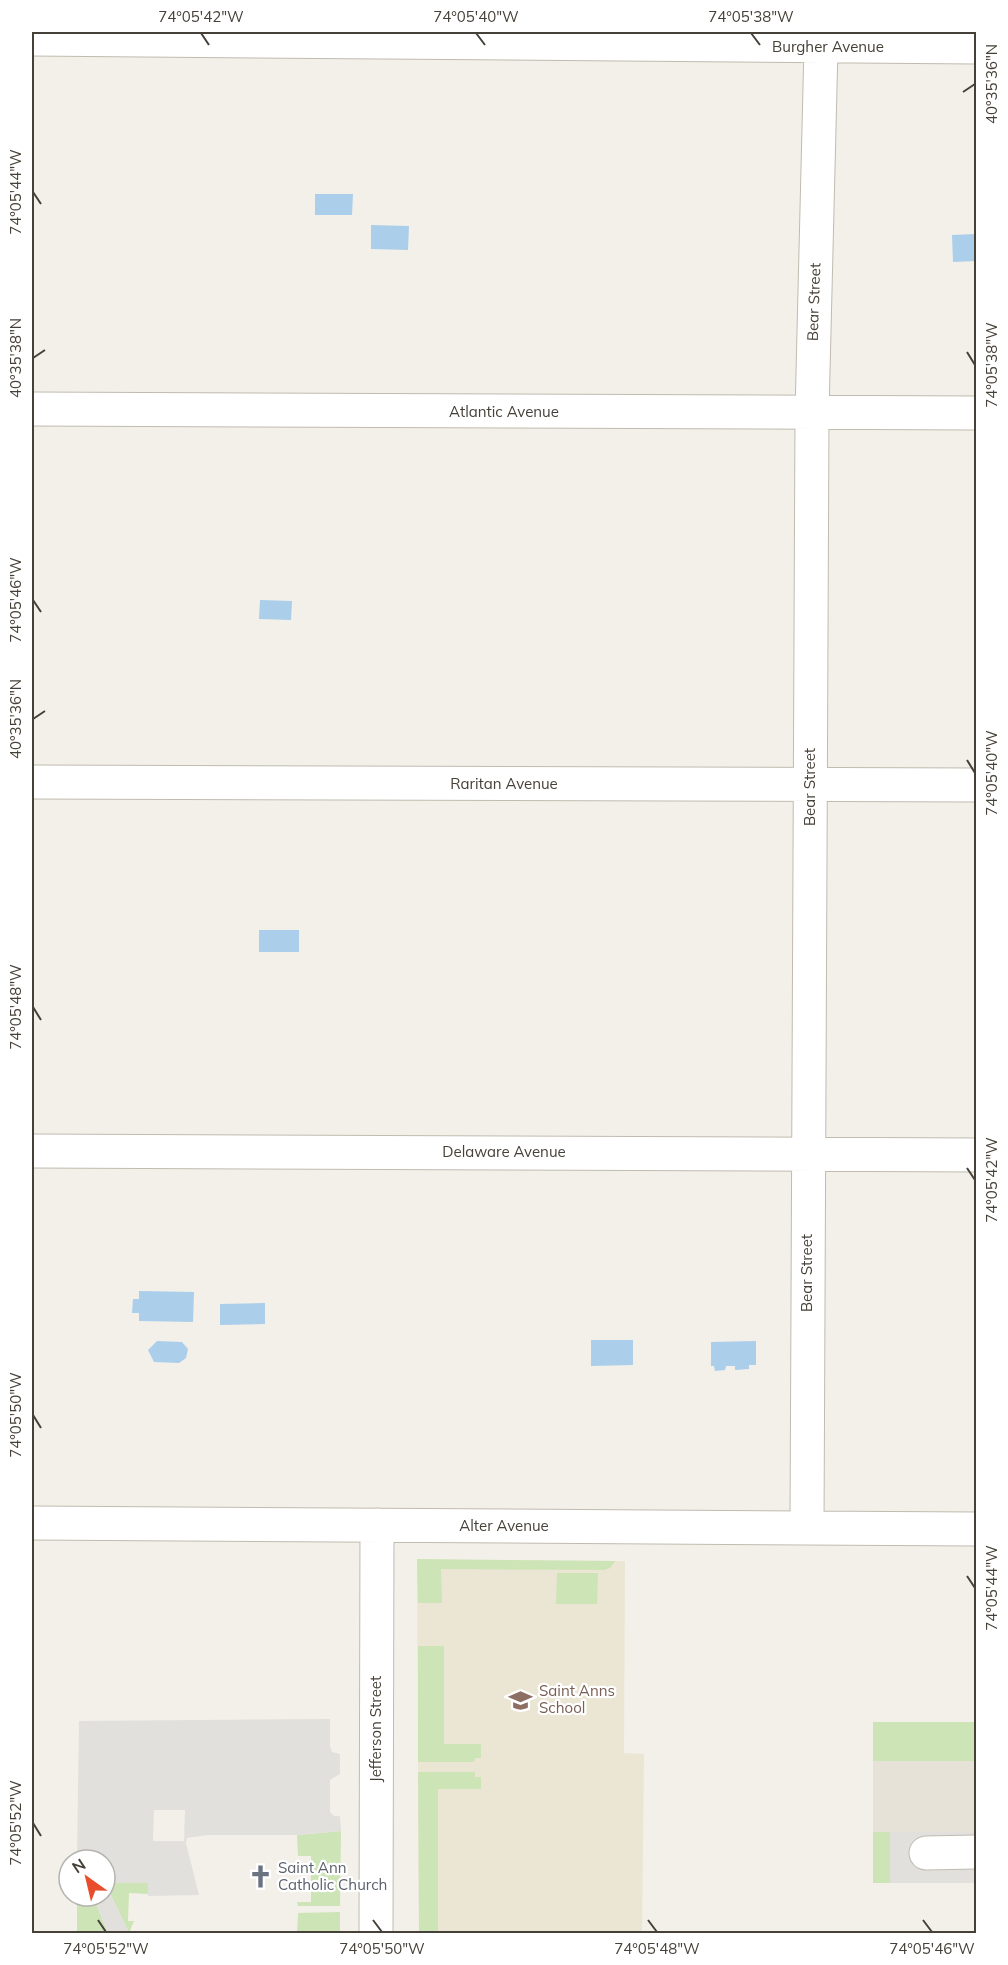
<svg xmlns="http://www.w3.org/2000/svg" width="1008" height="1965" font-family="Mulish,sans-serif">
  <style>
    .residential { fill: #e7e2d8 }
    .education { fill: #ebe5d4 }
    .green { fill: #cde4b6 }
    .parking { fill: #e2e0dd; fill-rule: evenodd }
    .water { fill: #abceea }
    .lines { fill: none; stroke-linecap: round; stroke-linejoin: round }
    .minor-casing { stroke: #c1bbaf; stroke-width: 35 }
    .minor { stroke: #fff; stroke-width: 33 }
    .ticks { fill: none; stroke: #464138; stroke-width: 2 }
    .labels { text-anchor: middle; stroke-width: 4.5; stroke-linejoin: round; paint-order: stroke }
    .street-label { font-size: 15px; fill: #464138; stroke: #fff }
    .education-label { font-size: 15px; fill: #785e54; stroke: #fff; text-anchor: start }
    .worship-label { font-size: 15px; fill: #5b616d; stroke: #fff; text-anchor: start }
    .neatline { fill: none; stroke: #464138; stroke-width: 2 }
    .ticks-label { font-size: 15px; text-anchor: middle; fill: #464138 }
  </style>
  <rect width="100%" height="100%" fill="#f3f0e9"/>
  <path class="residential" d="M873,1722H976V1883H873Z"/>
  <path class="education" d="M417,1560L625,1561L624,1753L644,1754L642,1933H419Z"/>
  <path class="green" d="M417,1560V1559L615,1561L610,1568L604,1570L441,1569L442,1603H418Z
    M557,1573H598L597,1604H556Z
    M418,1646H444V1744H481V1758H475L474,1762H418Z
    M873,1722H976V1761H873Z
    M418,1772H475V1777H481V1789H438V1933H419Z
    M341,1831L340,1906H298L297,1902H311V1856H298L297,1835Z
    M873,1832H890V1883H873Z
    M110,1883H148V1894L129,1893L128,1921H134L129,1933L108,1889Z
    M77,1896H93L108,1933L77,1934Z
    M340,1912V1933H297L298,1913Z"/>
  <path class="parking" d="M330,1719V1746L332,1752L340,1754V1774L330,1780V1812L334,1816H340L341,1831L297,1835H207L187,1838L186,1843L199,1895L148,1896V1883H110L108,1889L129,1933H108L93,1896H105V1860H77L79,1721ZM154,1810H185L184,1841H153Z
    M890,1832H976V1883H890Z"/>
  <path class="water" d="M315,194H353L352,215H315Z
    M371,225L409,226L408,250L371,249Z
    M976,234V261L953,262L952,235Z
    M260,600L292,601L291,620L259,619Z
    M259,930H299V952H259Z
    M139,1291L194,1292L193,1322L139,1321V1313H132L133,1299H139Z
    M265,1303V1324L220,1325V1304Z
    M591,1340H633V1365L591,1366Z
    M157,1341L182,1342L188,1349L186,1358L179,1363L154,1362L148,1350Z
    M756,1341V1365H749V1369L735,1370V1366H726L725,1370L715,1371L714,1366H711V1342Z"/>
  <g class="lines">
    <defs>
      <path id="minor" d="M32,39L976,47
        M32,409L976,413
        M32,782L976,785
        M32,1151L976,1155
        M32,1523L976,1529
        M807,1528L812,413L821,47
        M926,1853L976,1852
        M376,1934L377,1525"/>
    </defs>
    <use href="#minor" class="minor-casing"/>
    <use href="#minor" class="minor"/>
  </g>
  <path class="ticks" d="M201,33L209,45M476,33L485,45M751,33L760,45M963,92L975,84M33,192L41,204M967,352L975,365M33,358L45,350M33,600L41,612M33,719L45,711M967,760L975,773M33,1007L41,1020M967,1168L975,1180M33,1415L41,1428M967,1576L975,1588M33,1823L41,1836M98,1920L106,1932M373,1920L382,1932M648,1920L657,1932M923,1920L932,1932"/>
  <defs>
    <symbol id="school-bare" viewBox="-9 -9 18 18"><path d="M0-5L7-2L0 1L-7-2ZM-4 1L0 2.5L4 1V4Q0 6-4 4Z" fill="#8d6e63" stroke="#fff" stroke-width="2.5" paint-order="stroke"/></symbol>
    <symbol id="church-bare" viewBox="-9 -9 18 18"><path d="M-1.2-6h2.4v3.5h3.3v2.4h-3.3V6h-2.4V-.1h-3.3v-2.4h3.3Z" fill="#6b7280" stroke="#fff" stroke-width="2.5" paint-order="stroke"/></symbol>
  </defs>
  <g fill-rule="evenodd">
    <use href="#school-bare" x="504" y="1684" width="33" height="33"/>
    <use href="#church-bare" x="244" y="1860" width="33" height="33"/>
  </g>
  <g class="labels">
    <g class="street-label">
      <text x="828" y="52">Burgher Avenue</text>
      <text transform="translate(814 302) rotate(-88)" y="5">Bear Street</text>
      <text x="504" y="417">Atlantic Avenue</text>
      <text x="504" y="789">Raritan Avenue</text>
      <text transform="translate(810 787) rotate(-90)" y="5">Bear Street</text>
      <text x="504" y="1157">Delaware Avenue</text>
      <text transform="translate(807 1273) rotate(-90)" y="5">Bear Street</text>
      <text x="504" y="1531">Alter Avenue</text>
      <text transform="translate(376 1729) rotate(-90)" y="5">Jefferson Street</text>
    </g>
    <g class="education-label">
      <text x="539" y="1696">Saint Anns<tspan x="539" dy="17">School</tspan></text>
    </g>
    <g class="worship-label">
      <text x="278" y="1873">Saint Ann<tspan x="278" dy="17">Catholic Church</tspan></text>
    </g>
  </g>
  <rect width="1008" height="1965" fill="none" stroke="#ffffff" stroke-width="66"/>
  <g transform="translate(87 1878) rotate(326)"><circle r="28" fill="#ffffff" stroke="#b5b3af" stroke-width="1.5"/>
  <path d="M0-4.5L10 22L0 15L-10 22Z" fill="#e84e2c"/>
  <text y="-9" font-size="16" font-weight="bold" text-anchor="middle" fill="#464138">N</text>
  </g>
  <rect x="33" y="33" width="942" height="1899" class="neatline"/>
  <g class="ticks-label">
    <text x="201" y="22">74°05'42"W</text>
    <text x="476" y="22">74°05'40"W</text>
    <text x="751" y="22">74°05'38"W</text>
    <text transform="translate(992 84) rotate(-90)" y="5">40°35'36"N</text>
    <text transform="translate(16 192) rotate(-90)" y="5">74°05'44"W</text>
    <text transform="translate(16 358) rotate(-90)" y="5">40°35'38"N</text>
    <text transform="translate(992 365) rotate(-90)" y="5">74°05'38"W</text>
    <text transform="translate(16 600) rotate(-90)" y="5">74°05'46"W</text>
    <text transform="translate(16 719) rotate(-90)" y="5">40°35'36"N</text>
    <text transform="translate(992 773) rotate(-90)" y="5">74°05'40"W</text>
    <text transform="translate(16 1007) rotate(-90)" y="5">74°05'48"W</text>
    <text transform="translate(992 1180) rotate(-90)" y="5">74°05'42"W</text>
    <text transform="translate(16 1415) rotate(-90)" y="5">74°05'50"W</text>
    <text transform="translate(992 1588) rotate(-90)" y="5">74°05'44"W</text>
    <text transform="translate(16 1823) rotate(-90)" y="5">74°05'52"W</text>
    <text x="106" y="1954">74°05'52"W</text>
    <text x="382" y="1954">74°05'50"W</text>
    <text x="657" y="1954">74°05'48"W</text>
    <text x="932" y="1954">74°05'46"W</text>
  </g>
</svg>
